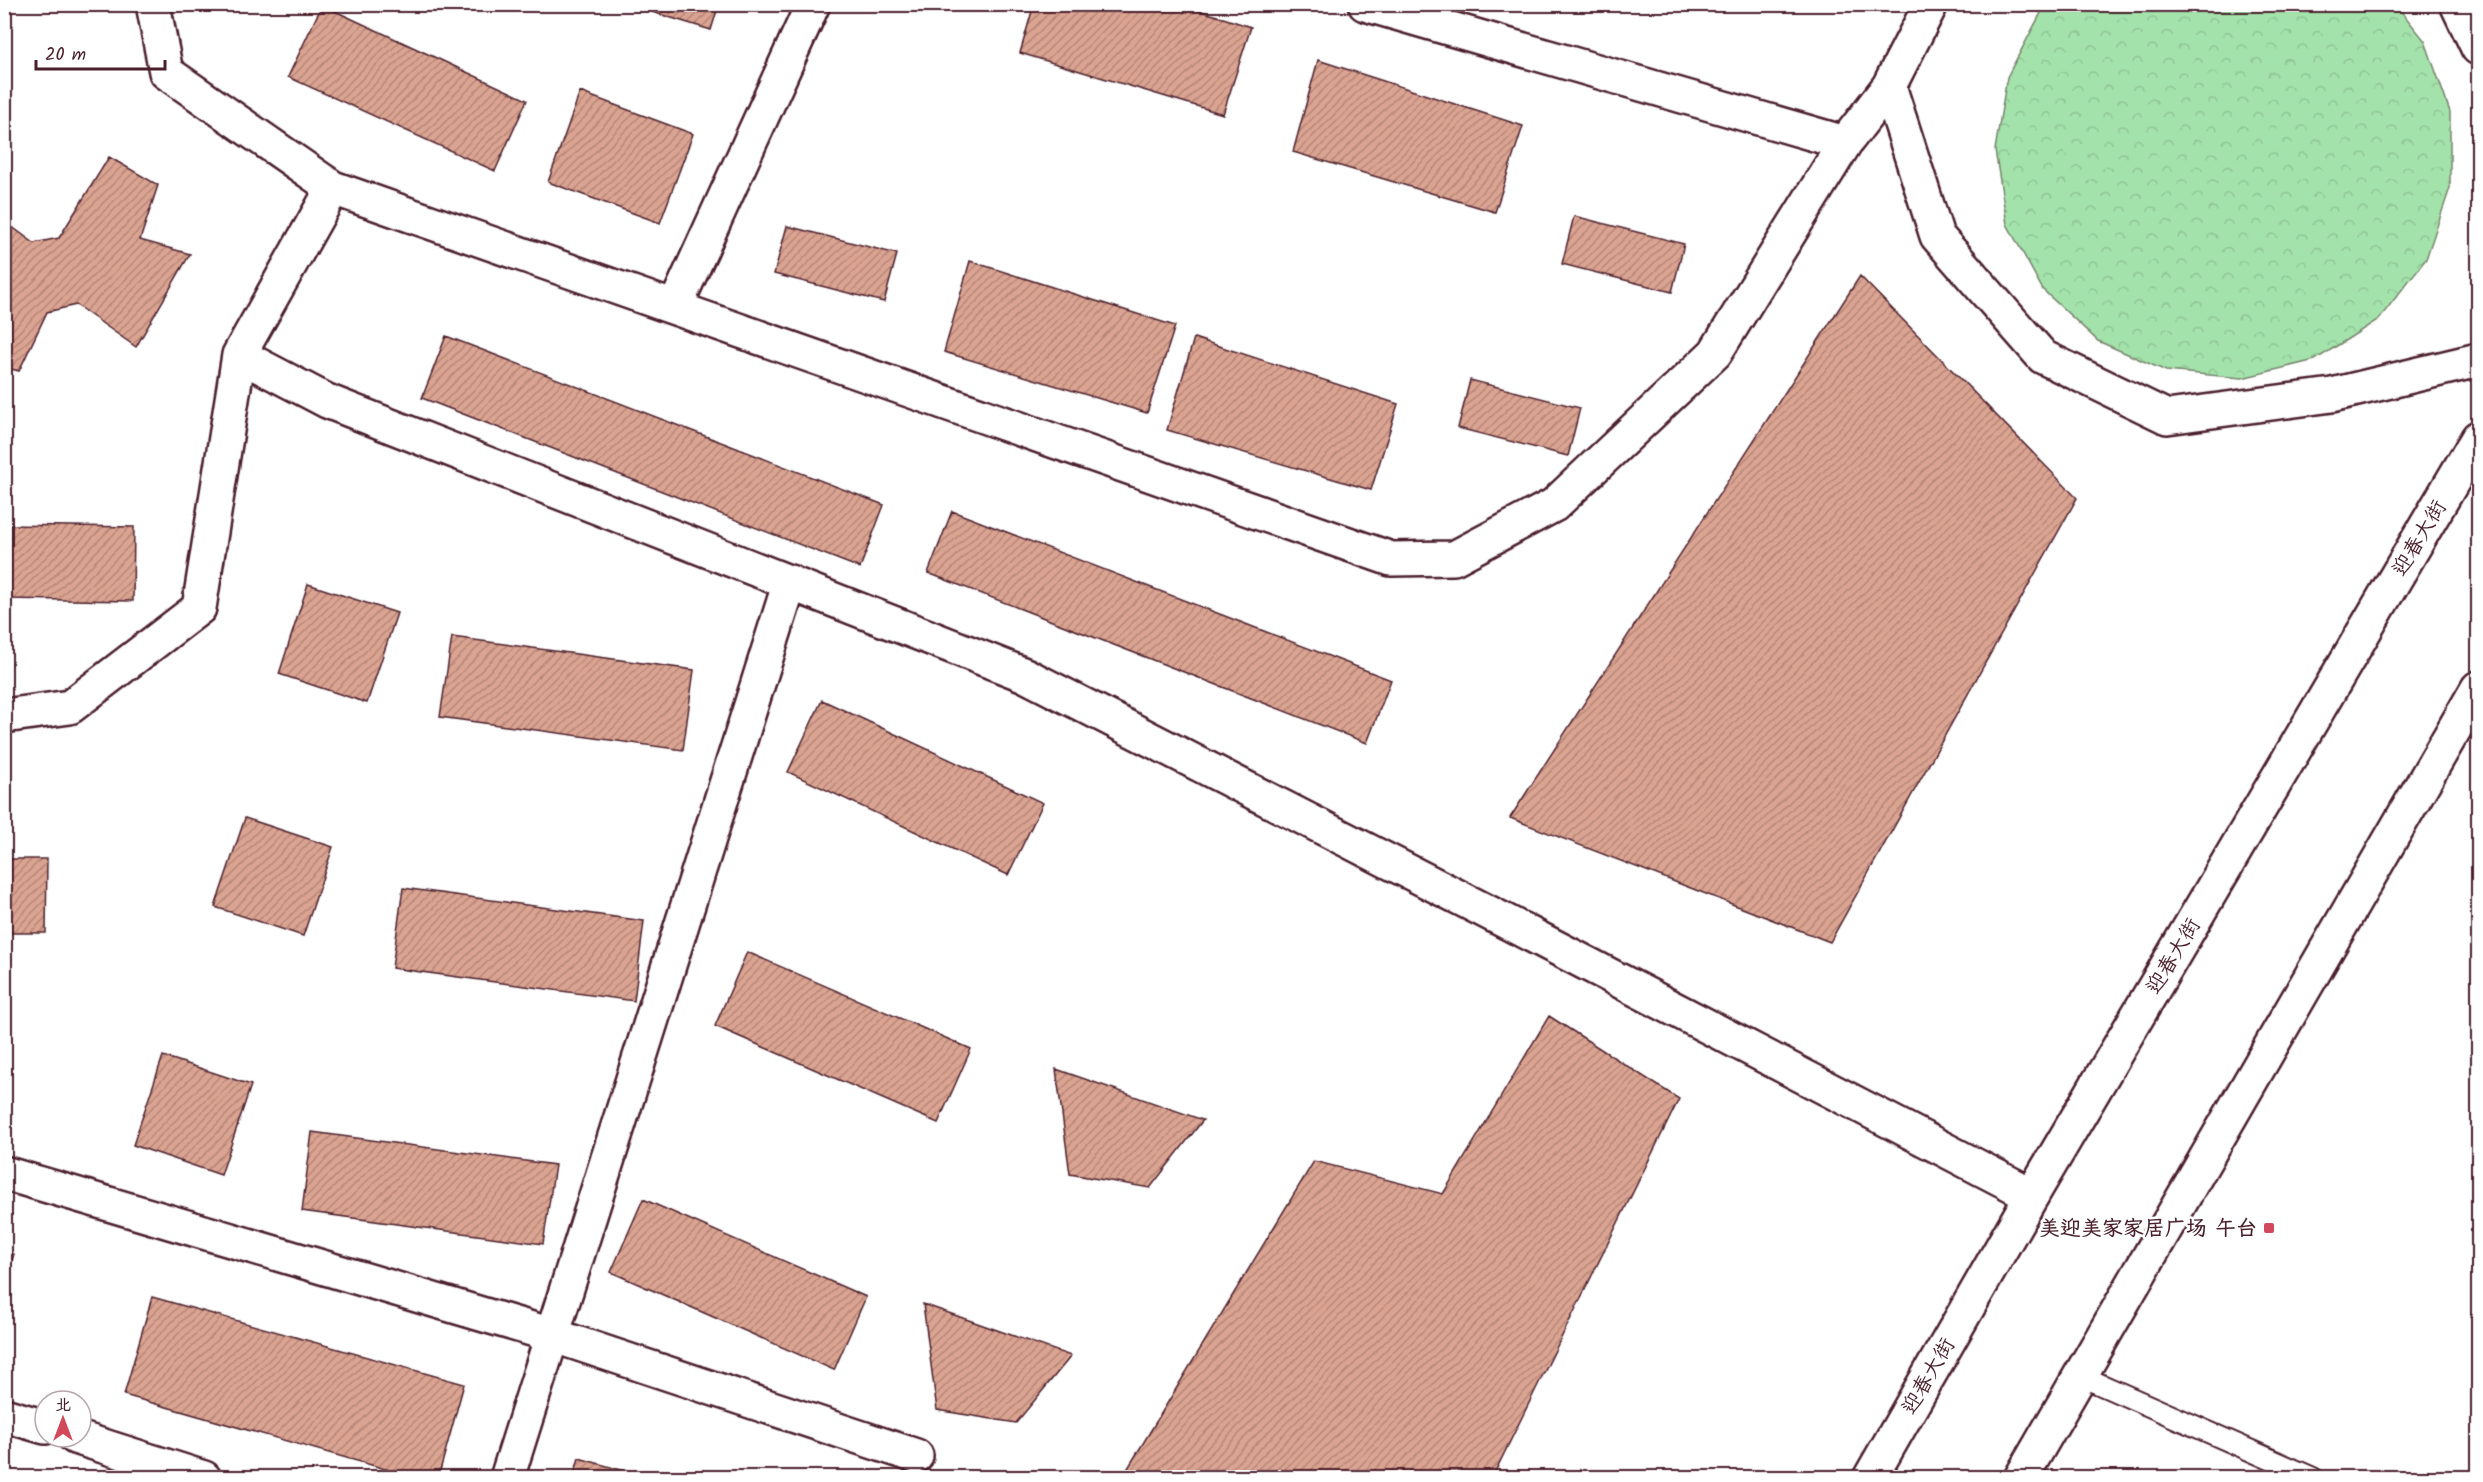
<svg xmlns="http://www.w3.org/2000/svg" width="2483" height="1482" font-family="Kalam,'LXGW WenKai TC',sans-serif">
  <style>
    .forest { fill: url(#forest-crowns); stroke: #76816b; stroke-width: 1.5 }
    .building { fill: url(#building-hatch); stroke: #4a1f2b; stroke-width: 1.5 }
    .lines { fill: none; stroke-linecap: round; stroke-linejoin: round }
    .lane-casing { stroke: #4a1f2b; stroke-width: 24 }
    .street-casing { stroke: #4a1f2b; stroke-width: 38 }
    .primary-casing { stroke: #4a1f2b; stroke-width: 38 }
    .lane { stroke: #fff; stroke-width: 20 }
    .street { stroke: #fff; stroke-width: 33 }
    .primary { stroke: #fff; stroke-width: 33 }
    .poi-dot { fill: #d1495b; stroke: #fff; stroke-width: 2 }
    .labels { text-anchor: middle; stroke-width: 5; stroke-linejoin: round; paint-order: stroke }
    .street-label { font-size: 21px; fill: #4a1f2b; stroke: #fff }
    .poi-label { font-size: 21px; font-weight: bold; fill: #4a1f2b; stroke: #fff; text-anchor: end }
  </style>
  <defs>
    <pattern id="forest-crowns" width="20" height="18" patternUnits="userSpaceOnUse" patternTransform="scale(1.5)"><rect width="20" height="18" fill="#a3e3ab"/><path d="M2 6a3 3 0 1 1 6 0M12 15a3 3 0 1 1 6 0" fill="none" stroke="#8ec293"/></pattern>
    <pattern id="building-hatch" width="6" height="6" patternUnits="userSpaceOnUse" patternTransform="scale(1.5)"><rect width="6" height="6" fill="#dba492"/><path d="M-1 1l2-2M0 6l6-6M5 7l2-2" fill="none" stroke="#b48577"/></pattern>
  </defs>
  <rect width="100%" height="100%" fill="#fff"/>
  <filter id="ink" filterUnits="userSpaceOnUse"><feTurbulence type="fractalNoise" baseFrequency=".0167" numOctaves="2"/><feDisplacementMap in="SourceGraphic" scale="12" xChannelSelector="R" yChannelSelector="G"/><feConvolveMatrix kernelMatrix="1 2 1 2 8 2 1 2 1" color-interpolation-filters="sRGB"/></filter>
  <g filter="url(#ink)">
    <path class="forest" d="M2050,4L2396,5L2425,41L2450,112V188L2426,259L2379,319L2315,360L2242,378L2166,371L2098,341L2043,290L2007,224L1995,150L2007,77L2042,11Z"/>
    <path class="building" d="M626,4H719L711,30Z
      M1034,4H1180L1251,27L1223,114L1020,53Z
      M322,5L527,100L495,171L288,77Z
      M1318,60L1523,126L1495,212L1293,152Z
      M580,92L693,134L660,223L548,182Z
      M109,157L158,185L140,240L190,254L136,347L76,305L47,312L19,371L4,367V221L34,243L59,238Z
      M1574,216L1684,244L1672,292L1562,264Z
      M787,226L897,254L884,302L774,274Z
      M970,261L1175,326L1147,413L944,352Z
      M1860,276L2077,498L1830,942L1510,818Z
      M446,336L884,505L860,568L422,398Z
      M1194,338L1398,404L1371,490L1167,430Z
      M1470,380L1580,408L1568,456L1458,428Z
      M952,511L1391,680L1367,743L928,573Z
      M4,525L134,527L133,601L4,599Z
      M308,584L397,613L367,703L279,674Z
      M452,637L694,670L683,750L440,717Z
      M822,700L1043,803L1008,875L788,772Z
      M245,818L333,847L303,936L215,907Z
      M4,859H47L46,933H4Z
      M403,888L644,921L634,1001L392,968Z
      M747,952L971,1049L938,1123L715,1026Z
      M1549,1016L1679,1099L1492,1478H1122L1314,1161L1443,1194Z
      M163,1056L251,1085L221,1175L133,1145Z
      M1056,1069L1203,1120L1150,1188L1070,1174Z
      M312,1132L555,1165L543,1244L302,1211Z
      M643,1199L866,1297L834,1370L611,1272Z
      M4,1252L14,1254L4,1286Z
      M152,1297L464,1384L438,1478H417L124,1395Z
      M923,1304L1071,1356L1016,1423L937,1410Z
      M579,1458L649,1478H573Z"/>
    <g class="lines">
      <defs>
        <path id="lane" d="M2081,1376L2313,1478"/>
        <path id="street" d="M153,4L166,72L333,188
          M1365,4L1845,143
          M1931,4L1889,86L1845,143L1715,353L1554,505L1454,558L1391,559L333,188L239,355L327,401L1025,675L1503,920L2032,1195
          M2457,4L2478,48
          M1889,86L1937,236L2043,357L2167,417L2332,395L2478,360
          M675,307L813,4
          M4,716L70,707L199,608L239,355
          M4,1173L552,1335L916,1456
          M4,1415L45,1427
          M75,1437L204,1478
          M507,1478L790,582"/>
        <path id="primary" d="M1870,1478L2032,1195L2478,438
          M2021,1478L2478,688"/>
      </defs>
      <use href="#lane" class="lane-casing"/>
      <use href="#street" class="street-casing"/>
      <use href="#primary" class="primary-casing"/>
      <use href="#lane" class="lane"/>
      <use href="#street" class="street"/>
      <use href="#primary" class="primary"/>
    </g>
  </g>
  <rect class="poi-dot" x="2263" y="1222" width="12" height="12" rx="3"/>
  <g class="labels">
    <g class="street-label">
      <text transform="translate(2419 538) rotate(-59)" y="7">迎春大街</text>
      <text transform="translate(2173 956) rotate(-59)" y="7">迎春大街</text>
      <text transform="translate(1928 1376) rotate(-60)" y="7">迎春大街</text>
    </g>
    <g class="poi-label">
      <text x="2257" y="1235">美迎美家家居广场 午台</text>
    </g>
  </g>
  <rect width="2483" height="1482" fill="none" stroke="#fff" stroke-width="24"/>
  <rect x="12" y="12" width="2459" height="1458" fill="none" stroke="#4a1f2b" stroke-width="2" filter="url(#ink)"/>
  <g transform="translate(63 1419)"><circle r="28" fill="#ffffff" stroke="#b7a5aa" stroke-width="1.5"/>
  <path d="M0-4.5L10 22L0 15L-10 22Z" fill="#d1495b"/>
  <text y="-9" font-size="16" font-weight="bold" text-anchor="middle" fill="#4a1f2b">北</text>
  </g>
  <path d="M36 60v9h129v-9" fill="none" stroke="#4a1f2b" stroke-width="3"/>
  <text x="45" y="60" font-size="18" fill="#4a1f2b" stroke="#ffffff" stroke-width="4.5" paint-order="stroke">20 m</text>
</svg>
